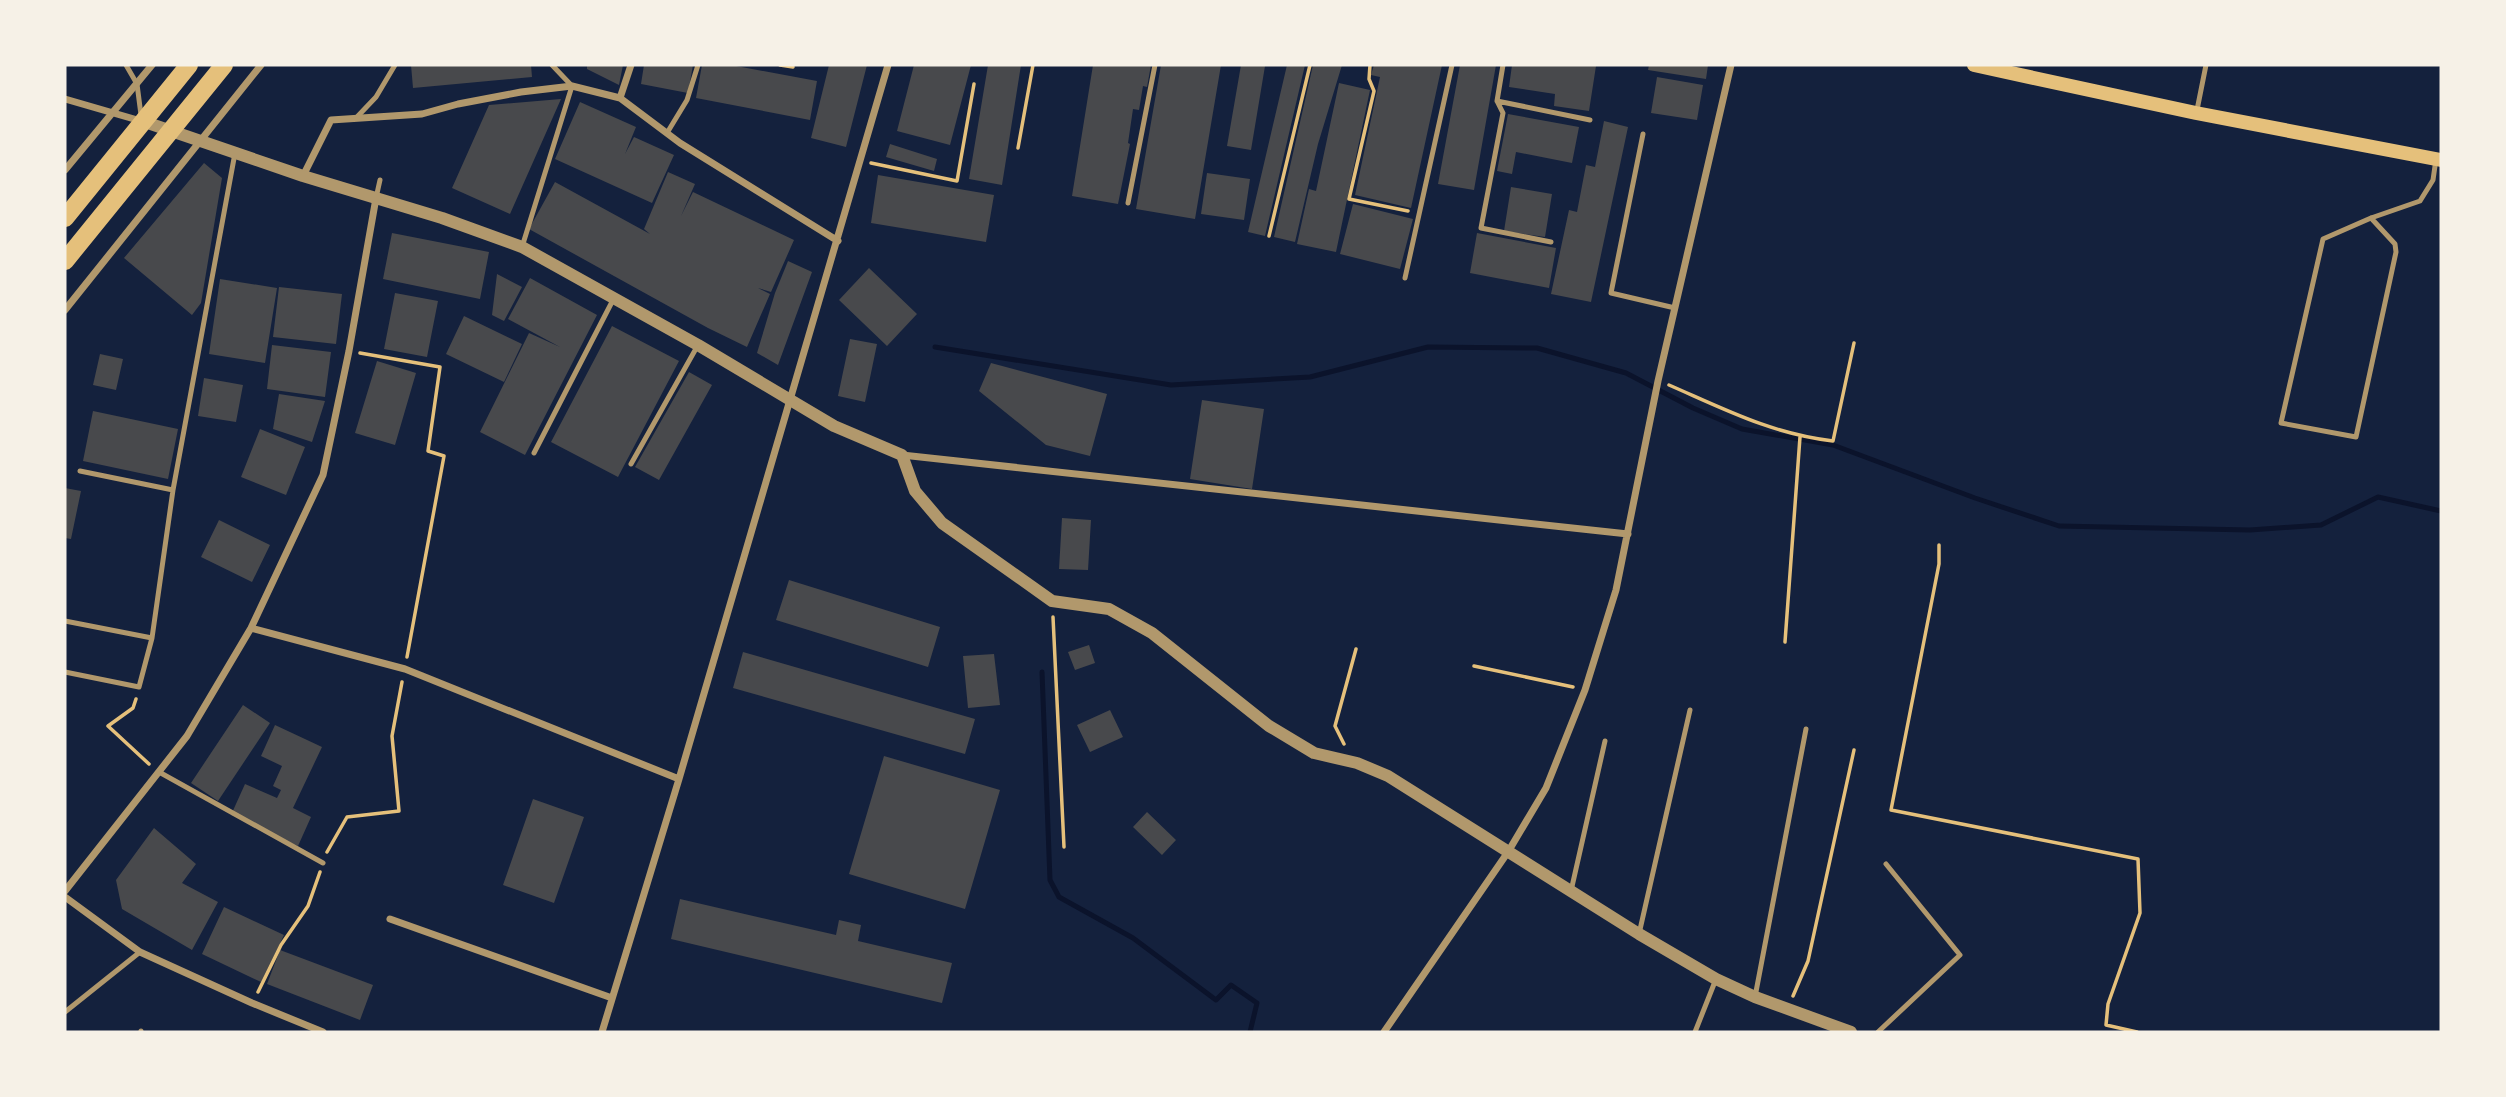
<svg xmlns="http://www.w3.org/2000/svg" width="2506" height="1097" font-family="'Noto Serif',serif">
  <style>
    .lines { fill: none; stroke-linecap: round; stroke-linejoin: round }
    .stream { stroke: #0b132b; stroke-width: 5 }
    .building { fill: #48494c }
    .path { stroke: #e5c07b; stroke-width: 3.5 }
    .service { stroke: #b1986c; stroke-width: 5 }
    .minor { stroke: #b1986c; stroke-width: 7 }
    .tertiary { stroke: #b1986c; stroke-width: 12 }
    .secondary { stroke: #e5c07b; stroke-width: 14 }
    .primary { stroke: #e5c07b; stroke-width: 18 }
  </style>
  <rect width="100%" height="100%" fill="#14213d"/>
  <g class="lines">
    <path class="stream" d="M935,347L1171,385L1310,377L1428,347L1537,348L1626,373L1693,408L1742,429L1833,445L1975,498L2059,526L2250,530L2321,525L2378,497L2441,511
      M1042,672L1050,880L1059,897L1133,938L1216,1000L1231,985L1257,1003L1250,1032"/>
  </g>
  <path class="building" d="M411,65H531L532,77L413,88Z
    M587,65H623L619,85L587,69Z
    M644,65H693L688,93L641,84Z
    M702,65H731L817,81L810,120L696,98Z
    M829,65H867L846,147L811,138Z
    M914,65H971L950,145L897,131Z
    M988,65H1021L1002,185L969,179Z
    M1093,65H1151L1147,87L1143,86L1139,110L1133,109L1128,143L1130,144L1118,204L1072,196Z
    M1161,65H1221L1195,219L1136,209Z
    M1241,65L1265,66L1251,150L1227,146Z
    M1287,65H1305L1265,236L1248,232Z
    M1313,65H1342L1318,144L1295,242L1274,237Z
    M1374,65H1442L1411,208L1355,195L1380,77L1371,75Z
    M1460,65H1496L1474,190L1438,184Z
    M1512,65L1596,66L1589,111L1554,106L1555,94L1509,87Z
    M1649,65H1708L1706,79L1648,70Z
    M1657,77L1703,85L1697,120L1651,113Z
    M1339,83L1370,90L1336,252L1297,244L1309,189L1316,191Z
    M561,99L510,214L452,188L489,105Z
    M580,102L636,127L625,154L634,137L674,155L652,203L555,159Z
    M1508,114L1579,127L1572,163L1516,152L1512,174L1497,171Z
    M1604,121L1628,127L1591,302L1551,294L1569,210L1577,212L1586,165L1595,167Z
    M890,144L937,159L934,171L886,157Z
    M204,163L222,178L201,303L192,315L124,258Z
    M668,172L695,184L681,216L693,192L794,240L771,292L758,288L770,294L747,347L708,328L529,229L555,182L650,234L644,229Z
    M1207,173L1250,179L1244,220L1201,214Z
    M878,175L994,195L986,242L871,223Z
    M1511,187L1552,194L1545,237L1504,231Z
    M1353,204L1413,219L1400,269L1340,254Z
    M392,233L489,252L480,299L383,279Z
    M1477,233L1556,248L1549,288L1470,273Z
    M788,261L812,272L778,365L757,353L775,293Z
    M869,268L917,314L887,346L839,300Z
    M497,274L522,287L504,321L492,315Z
    M530,278L597,315L525,455L480,432L529,333L560,347L508,319Z
    M220,279L277,288L265,363L209,354Z
    M279,287L342,294L336,344L273,337Z
    M395,293L438,301L427,357L384,349Z
    M464,316L522,344L504,382L446,354Z
    M612,326L679,361L618,477L551,442Z
    M850,339L877,344L865,402L838,396Z
    M272,345L331,352L325,397L267,389Z
    M100,354L123,359L116,390L93,385Z
    M377,361L416,373L395,445L355,433Z
    M991,363L1107,394L1090,456L1046,445L979,391Z
    M689,372L712,385L659,480L635,467Z
    M204,378L243,385L236,422L198,416Z
    M279,394L325,401L312,442L273,429Z
    M1202,400L1264,409L1252,489L1190,479Z
    M93,411L178,429L168,479L83,461Z
    M260,429L305,447L286,495L241,477Z
    M65,488L81,491L71,539L65,538Z
    M1062,518L1091,520L1088,570L1059,569Z
    M219,520L270,545L252,582L201,557Z
    M789,580L940,627L928,667L776,620Z
    M1089,645L1095,663L1075,670L1068,652Z
    M743,652L975,719L965,754L733,688Z
    M994,654L1000,705L968,708L963,656Z
    M243,705L270,723L218,801L191,783Z
    M1110,710L1123,737L1090,752L1077,725Z
    M275,725L322,747L293,808L311,817L298,846L231,815L245,784L277,798L281,790L273,786L282,766L261,756Z
    M884,756L1000,790L965,909L849,874Z
    M533,799L584,817L554,903L503,885Z
    M1147,812L1176,840L1162,855L1133,827Z
    M154,828L196,864L182,883L218,902L192,950L122,909L116,880Z
    M680,899L836,935L839,920L861,925L858,941L952,963L942,1003L671,939Z
    M224,907L284,935L261,982L202,954Z
    M280,950L373,985L360,1020L267,984Z"/>
  <g class="lines">
    <path class="path" d="M780,65L793,67
      M1370,65L1369,79L1374,91L1349,199L1408,211
      M1018,148L1033,65
      M871,163L957,181L974,84
      M1269,236L1310,65
      M360,353L440,367L428,451L444,456L407,657
      M1669,385C1724,409 1772,434 1833,441L1854,343
      M1939,545V564L1891,810L2138,859L2140,913L2108,1004L2106,1025L2137,1032
      M1053,617L1064,847
      M1785,642L1800,437
      M1474,666L1573,687
      M136,699L133,708L108,726L149,764
      M1344,744L1335,726L1356,649
      M327,852L347,817L399,811L392,736L402,682
      M258,992L281,945L308,906L320,872
      M1793,996L1808,961L1854,750"/>
    <path class="service" d="M126,65L137,84L141,115
      M1503,65L1497,101L1503,113L1481,228L1551,242
      M1497,101L1590,120
      M2197,110L2206,65
      M356,118L376,97L395,65
      M667,133L687,100L698,65
      M1643,134L1611,293L1675,308
      M376,198L380,180
      M1128,203L1155,65
      M2371,218L2395,244L2396,252L2356,437L2281,423L2323,239L2371,218L2420,201L2433,180L2436,159
      M522,247L572,86L552,65
      M1405,278L1452,65
      M534,453L614,298
      M631,464L698,345
      M80,471L173,490
      M65,621L152,638
      M65,672L139,687L152,638L173,490L235,153
      M159,772L323,863
      M1571,891L1605,741
      M1639,934L1690,710
      M1755,997L1806,729
      M65,1012L140,952
      M141,1031V1032
      M1695,1032L1716,979
      M1878,1032L1960,955L1886,864"/>
    <path class="minor" d="M620,98L631,65
      M65,99L141,121
      M65,170L152,65
      M303,176L331,120L422,114L458,104L521,92L572,86L620,98L680,143L838,241
      M65,310L261,65
      M902,455L1628,534
      M251,628L405,669L679,779
      M65,891L187,736L251,628L323,475L349,351L376,198
      M65,897L140,952L252,1003L323,1032
      M390,919L612,998
      M602,1032L679,779L888,65
      M1384,1032L1508,852L1546,788L1585,690L1616,590L1658,381L1731,65"/>
    <path class="tertiary" d="M142,121L303,176L442,218L522,247L698,345L834,426L902,455L915,491L942,523L1052,601L1109,609L1152,633L1269,726L1314,753L1357,763L1388,776L1639,934L1716,979L1755,997L1851,1032"/>
    <path class="secondary" d="M1974,65L2196,113L2441,160"/>
    <path class="primary" d="M65,218L189,65
      M65,261L224,65"/>
  </g>
  <rect width="2506" height="1097" fill="none" stroke="#f6f1e7" stroke-width="133"/>
</svg>
